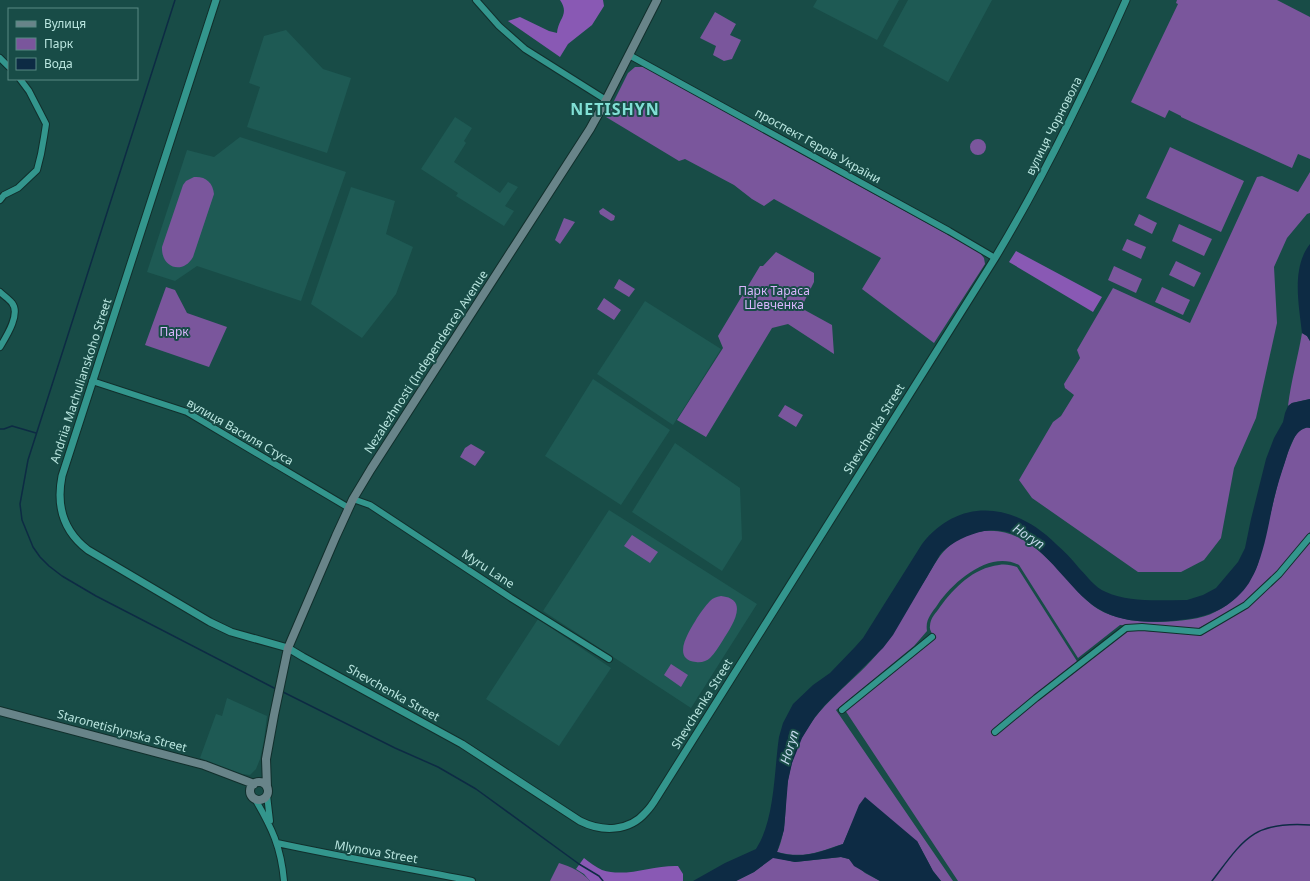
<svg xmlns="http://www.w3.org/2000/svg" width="1310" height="881" font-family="'Noto Sans',sans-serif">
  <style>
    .built { fill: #1e5a54 }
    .green { fill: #7a569c }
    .forest { fill: #8959b4 }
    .water { fill: #0d2b44 }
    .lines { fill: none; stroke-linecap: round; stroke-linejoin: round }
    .stream { stroke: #0d2b44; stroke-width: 1.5 }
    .minor-casing { stroke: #112f2c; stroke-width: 8 }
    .tertiary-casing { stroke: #112f2c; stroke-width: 9 }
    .secondary-casing { stroke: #112f2c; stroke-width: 10 }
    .minor { stroke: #33968d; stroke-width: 6 }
    .tertiary { stroke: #33968d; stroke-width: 7 }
    .secondary { stroke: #688489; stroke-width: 8 }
    .labels { text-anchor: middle; stroke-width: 4; stroke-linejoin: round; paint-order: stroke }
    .street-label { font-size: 12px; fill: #b9e5df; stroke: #184c47 }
    .park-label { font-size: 12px; fill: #d9b6fd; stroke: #184c47 }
    .water-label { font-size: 13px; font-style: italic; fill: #c3d8eb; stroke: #184c47 }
    .district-label { font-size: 16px; font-weight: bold; letter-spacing: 1px; fill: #81dfd5; stroke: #184c47 }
  </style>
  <rect width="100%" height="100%" fill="#184c47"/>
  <path class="built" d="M817,0H899L877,40L813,7Z
    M908,0H992L948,82L883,46Z
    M286,30L323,69L351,78L327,153L247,127L260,87L249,83L264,36Z
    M455,117L472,128L464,141L466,143L454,162L500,193L508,182L518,187L505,206L514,211L504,226L456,196L458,193L421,169Z
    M240,137L346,172L301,301L197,266L175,281L147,272L187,150L214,157Z
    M351,187L395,201L386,234L413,247L396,294L362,338L311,304Z
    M645,301L721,349L673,425L597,374Z
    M593,379L670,430L621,505L545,456Z
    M675,443L740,488L742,539L722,571L632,512Z
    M609,510L757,604L691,708L543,611Z
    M538,619L611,668L559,746L486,699Z
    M227,698L267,716L264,740L260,759L256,769L250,775L242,774L200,758L216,714L222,716Z"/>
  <path class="green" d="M1177,0H1277L1310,17V159L1298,154L1292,168L1181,117V116L1169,110L1165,118L1131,102L1178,4L1176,3Z
    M715,12L736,24L730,35L741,40L732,59L724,61L713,55L716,46L700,38Z
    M635,67H644L979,252L984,258L985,264L934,343L862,289L881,258L774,199L764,206L752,199L734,185L685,159L679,161L606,117L628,73Z
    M970 147a8 8 0 1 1 16 0a8 8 0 1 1-16 0Z
    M1170,147L1244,181L1221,232L1146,198Z
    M1310,172V213L1307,214L1287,238L1274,267L1277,323L1256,418L1234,468L1221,538L1204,560L1181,572H1138L1032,498L1019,480L1053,422L1061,416L1074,395L1065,388L1064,384L1080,358L1077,350L1113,288L1190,323L1257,177L1262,176L1298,192Z
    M194,177C205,176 213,182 214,194L193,257C183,275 161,268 162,247L183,185L186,181Z
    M603,208L615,216L614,220L611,221L600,214L599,211Z
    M1139,214L1157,223L1152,234L1134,225Z
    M564,218L575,222L560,244L555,240Z
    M1179,224L1212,239L1204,256L1172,241Z
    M1127,239L1146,247L1141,259L1122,250Z
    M776,252L814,273V282L801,308L832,325L834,354L788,324L772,328L706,437L677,420L723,348L718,336L760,266H763Z
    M1176,261L1201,273L1194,287L1169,275Z
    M1114,266L1142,279L1136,293L1108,280Z
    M619,279L635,289L629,297L614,288Z
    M166,287L175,290L187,313L227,327L209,367L145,345Z
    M1162,287L1190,300L1183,315L1155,302Z
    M604,298L621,310L614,320L597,309Z
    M1302,333L1307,336L1310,341V399L1292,403L1288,406C1291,381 1298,357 1302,333Z
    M785,405L803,415L796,427L778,416Z
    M1307,427L1310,428V532L1277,573L1247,601L1225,614L1199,628L1187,629L1120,625L1078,658L1019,565C990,550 954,581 938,604C932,613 925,619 927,631L914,646L836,710L953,881H941L933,871L917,841L851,826L843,844C818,852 804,859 777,852C788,829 784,804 788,780C790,769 793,758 797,748C816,703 854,684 882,648C888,641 893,632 898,624C907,608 917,592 927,577C937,560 944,546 963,537C1009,517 1040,549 1069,581C1077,591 1087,602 1098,609C1106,614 1116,617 1125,619C1147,624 1195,623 1215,612C1236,602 1249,585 1258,564L1279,479L1288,452L1296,434L1301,430Z
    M471,444L485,452L475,466L460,457L465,448Z
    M632,535L658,552L650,563L624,546Z
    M1310,540V881H958L845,710L934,637C932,633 929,630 930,626C930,618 936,613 940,607C954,588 973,568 999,565C1005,564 1011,565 1017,567L1080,666L1127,630L1200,634L1247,606Z
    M721,596C751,599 731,627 723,640C719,646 715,653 710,658C707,661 701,663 696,662C670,659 690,630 697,618C701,612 705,606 710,601C713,598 716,597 721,596Z
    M671,664L688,675L681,687L664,675Z
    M773,857L795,862L841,857L849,859L865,873L880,881H736L754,872Z
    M559,863C571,867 581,871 590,881H550Z"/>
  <path class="forest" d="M560,0H603L604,6L592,25L568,44L560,57L508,21L520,17L549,31L557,33C558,18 570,15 560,0Z
    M1016,251L1102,297L1093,312L1009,262Z
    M584,858C589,862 596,867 602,870C626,878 653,865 678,866L683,874V881H590L584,874L576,869Z"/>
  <path class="water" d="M1310,244V341L1307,336L1302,333C1299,305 1291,268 1310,244Z
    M1310,399V428C1305,427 1300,430 1297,434C1291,441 1288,453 1285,462C1281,474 1277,486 1274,499C1269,521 1266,543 1258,564C1256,571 1252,577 1249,583C1235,604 1213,616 1188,619C1159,623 1123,625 1097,608C1061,585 1035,522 984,531C967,535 954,541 941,553L893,635L883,648L825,705L815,717L802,738L792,763L788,781L784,830L777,852C801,860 821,852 843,844L859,805L865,797L917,841L933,871L941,881H880L854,866L849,859L841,857L795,862L773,858L754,872L736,881H693L725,863L756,849C775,820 774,771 779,737L783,723L793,704L813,685L830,673L855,647L863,638L922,544C960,496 1015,503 1056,544C1064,551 1072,559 1079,568C1088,577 1094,587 1106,592C1130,603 1160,600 1187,600L1203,595L1216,588L1238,562L1245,548L1251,519L1266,459L1274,438L1283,422L1285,413L1288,406L1292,403Z"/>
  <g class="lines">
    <path class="stream" d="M175,0L28,460L20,504L22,520L33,547L40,557L49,566L62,576L96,596L276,689
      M0,429H4L12,426L36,433
      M283,692L395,748L438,767L476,789L579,864L599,876L603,881
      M1212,881C1244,839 1253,821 1310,825"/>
    <defs>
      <path id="minor" d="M476,0L499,26L525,49L606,100
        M629,55L949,231L995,258
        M0,58L9,67
        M0,200L4,195L18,188L37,170L41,154L44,137L46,124L29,91L20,79
        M0,292C4,296 9,299 12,303C21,314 6,337 0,347
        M92,381L187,412L349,508
        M353,499L370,505L511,598L609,659
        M842,710L932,637
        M995,732L1036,698L1126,628L1142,627L1200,632L1246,605L1279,574L1310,537
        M267,795L270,821
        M255,799C272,828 281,847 284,881
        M277,843C342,857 407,868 472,881"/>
      <path id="tertiary" d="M216,0L62,476C56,506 63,531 88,550L210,622L231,632L288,648L303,657L462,744L580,821C602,832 629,832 646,812C650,808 654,802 657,797L995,258C1045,175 1087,88 1126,0"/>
      <path id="secondary" d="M0,711L204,765L254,784
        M250 791a9 9 0 1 1 18 0a9 9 0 1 1-18 0Z
        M267,787L266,759L274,715L288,648L336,536L353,499L371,469L590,129L606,100L657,0"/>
    </defs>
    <use href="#minor" class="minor-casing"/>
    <use href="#tertiary" class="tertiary-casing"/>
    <use href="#secondary" class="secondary-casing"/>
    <use href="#minor" class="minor"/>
    <use href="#tertiary" class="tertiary"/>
    <use href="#secondary" class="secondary"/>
  </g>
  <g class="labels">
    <g class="street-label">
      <text transform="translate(1054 126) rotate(-63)" y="4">вулиця Чорновола</text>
      <text transform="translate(818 146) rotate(29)" y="4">проспект Героїв України</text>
      <text transform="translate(426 362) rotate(-57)" y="4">Nezalezhnosti (Independence) Avenue</text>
      <text transform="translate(81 381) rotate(-72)" y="4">Andriia Machulianskoho Street</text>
      <text transform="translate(874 429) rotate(-58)" y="4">Shevchenka Street</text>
      <text transform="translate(240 432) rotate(30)" y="4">вулиця Василя Стуса</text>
      <text transform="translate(488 569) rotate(33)" y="4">Myru Lane</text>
      <text transform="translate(393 693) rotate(29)" y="4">Shevchenka Street</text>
      <text transform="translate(702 704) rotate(-58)" y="4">Shevchenka Street</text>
      <text transform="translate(122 731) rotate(15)" y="4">Staronetishynska Street</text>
      <text transform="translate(376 852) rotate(10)" y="4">Mlynova Street</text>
    </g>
    <g class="park-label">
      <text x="774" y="295">Парк Тараса<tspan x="774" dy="14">Шевченка</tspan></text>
      <text x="174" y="336">Парк</text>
    </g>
    <g class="water-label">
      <text transform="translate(1029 536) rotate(33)" y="5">Horyn</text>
      <text transform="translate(789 747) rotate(-73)" y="5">Horyn</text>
    </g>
    <g class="district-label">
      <text x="615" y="115">NETISHYN</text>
    </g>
  </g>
  <rect x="8" y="8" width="130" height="72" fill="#184c47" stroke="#588984"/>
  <rect x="16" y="21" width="20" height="6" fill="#688489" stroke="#588984"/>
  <text x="44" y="28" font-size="12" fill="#b9e5df">Вулиця</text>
  <rect x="16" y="38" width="20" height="12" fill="#7a569c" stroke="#588984"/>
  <text x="44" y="48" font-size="12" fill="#b9e5df">Парк</text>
  <rect x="16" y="58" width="20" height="12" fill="#0d2b44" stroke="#588984"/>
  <text x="44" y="68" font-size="12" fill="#b9e5df">Вода</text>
</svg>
